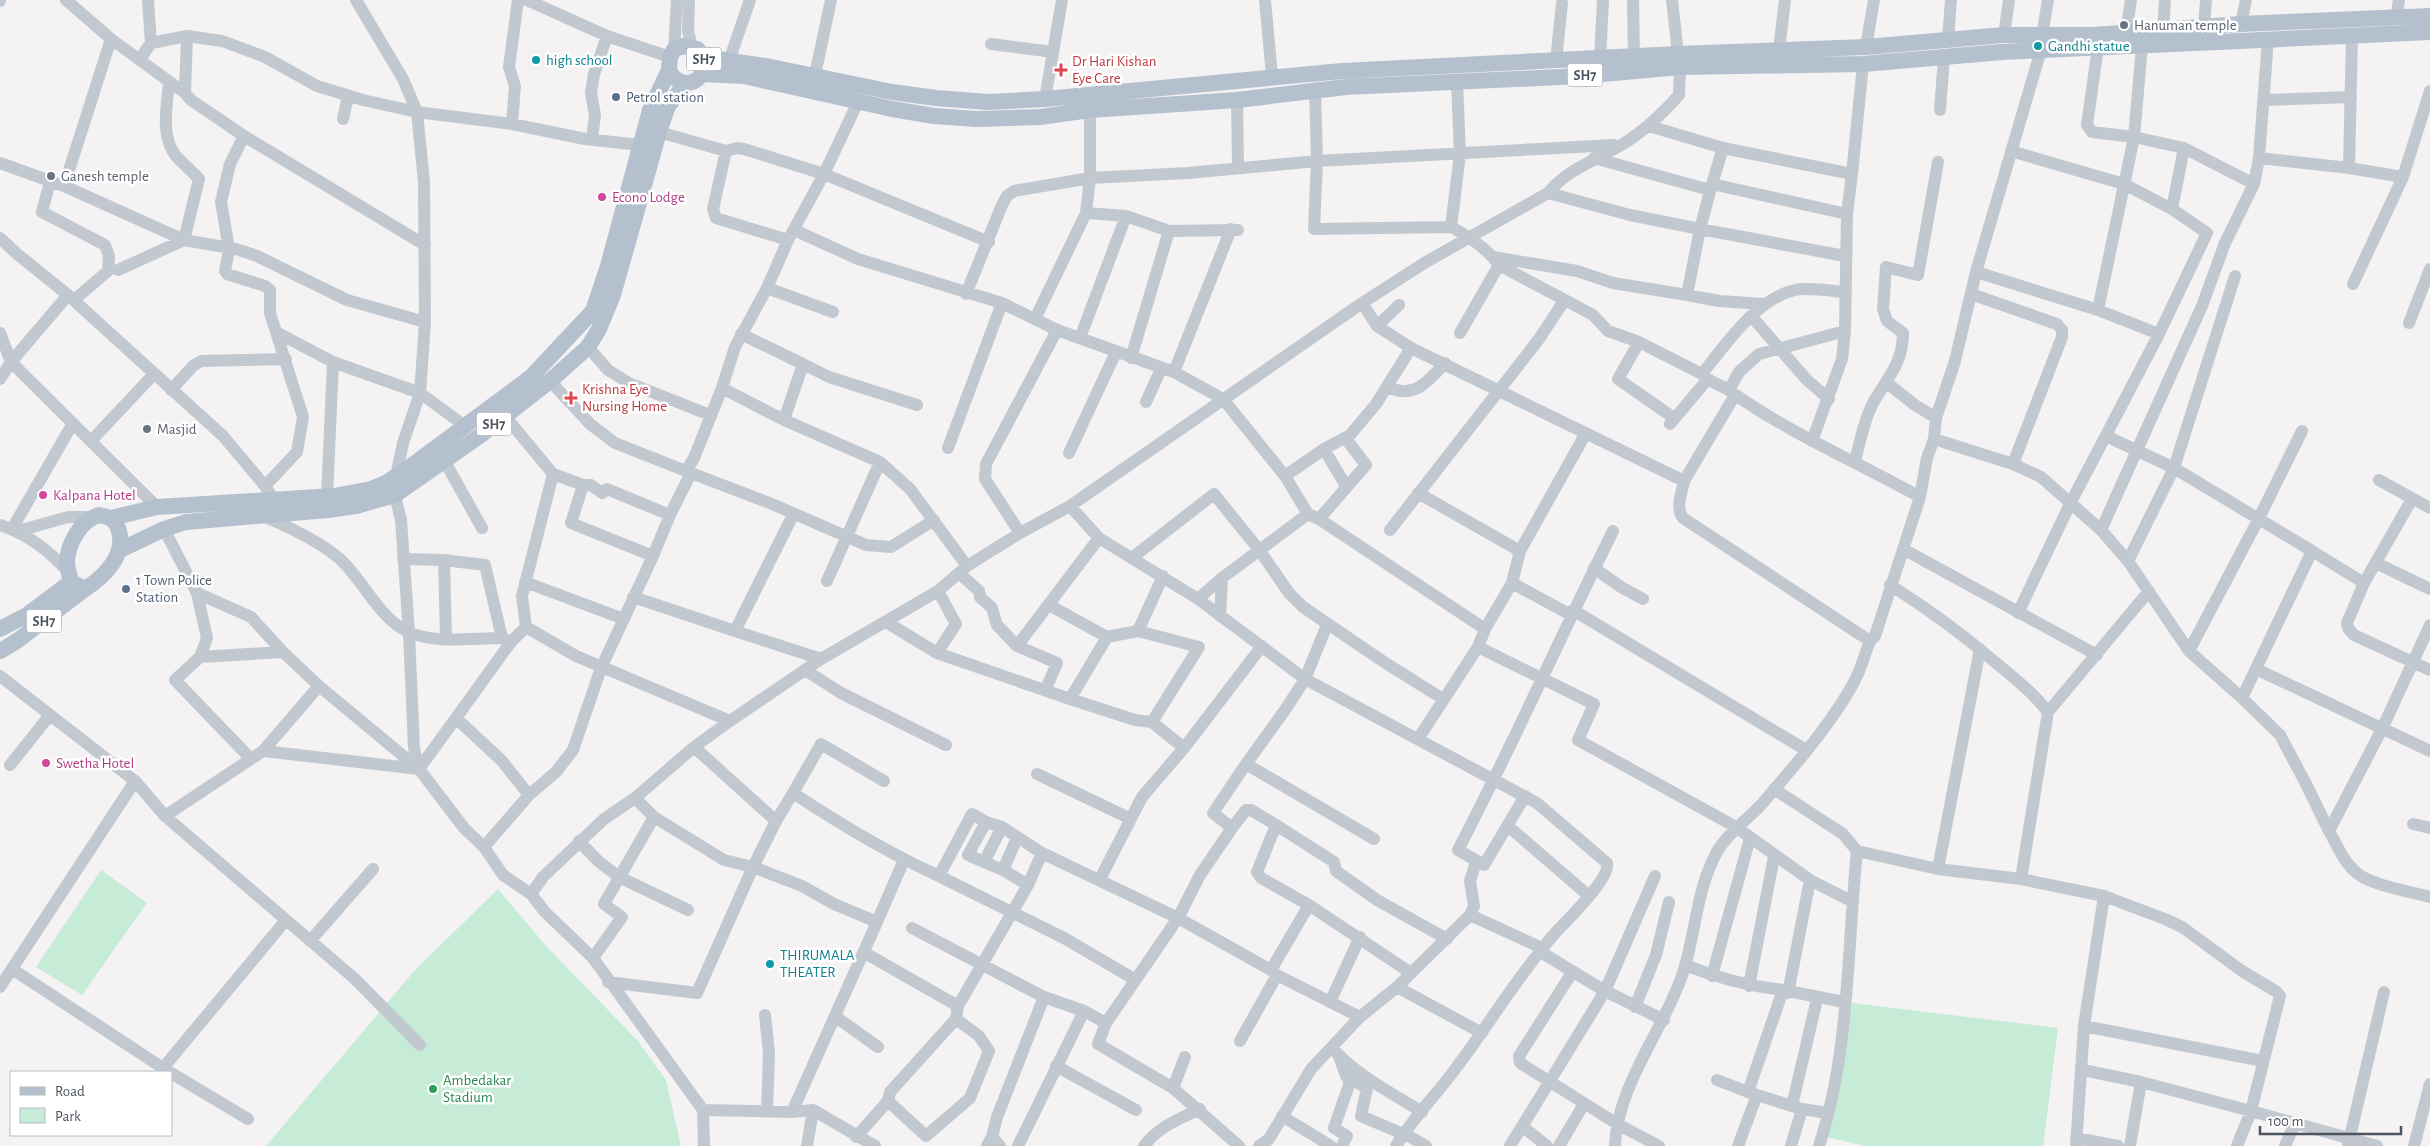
<svg xmlns="http://www.w3.org/2000/svg" width="2430" height="1146" font-family="'Alegreya Sans',sans-serif">
  <style>
    .green { fill: #c6ecd7 }
    .lines { fill: none; stroke-linecap: round; stroke-linejoin: round }
    .minor { stroke: #c1c8cf; stroke-width: 12 }
    .major { stroke: #b4c0cd; stroke-width: 16 }
    .worship-dot { fill: #6b7280; stroke: #fff; stroke-width: 2 }
    .culture-dot { fill: #0f9aa8; stroke: #fff; stroke-width: 2 }
    .health-dot { fill: #e0444e; stroke: #fff; stroke-width: 2 }
    .service-dot { fill: #5c6f8a; stroke: #fff; stroke-width: 2 }
    .hotel-dot { fill: #d1479c; stroke: #fff; stroke-width: 2 }
    .leisure-dot { fill: #2e9e5b; stroke: #fff; stroke-width: 2 }
    .labels { text-anchor: middle; stroke-width: 5; stroke-linejoin: round; paint-order: stroke }
    .shield { fill: #fff; stroke: #81878e; stroke-width: 1 }
    .shield-label { font-size: 14px; font-weight: bold; fill: #4b545e }
    .worship-label { font-size: 15px; fill: #5b616d; stroke: #fff; text-anchor: start }
    .culture-label { font-size: 15px; fill: #0d838f; stroke: #fff; text-anchor: start }
    .health-label { font-size: 15px; fill: #be3a42; stroke: #fff; text-anchor: start }
    .service-label { font-size: 15px; fill: #4e5e75; stroke: #fff; text-anchor: start }
    .hotel-label { font-size: 15px; fill: #b23c85; stroke: #fff; text-anchor: start }
    .leisure-label { font-size: 15px; fill: #27864d; stroke: #fff; text-anchor: start }
  </style>
  <rect width="100%" height="100%" fill="#f4f2f2"/>
  <path class="green" d="M101,870L147,903L82,995L36,967Z
    M498,889L548,948L637,1040L666,1080L681,1146H266L415,970Z
    M1844,1002L2058,1028L2043,1146H1865L1823,1136Z"/>
  <g class="lines">
    <path class="minor" d="M66,0L111,39L185,93L191,100L244,136L425,245
      M148,0L151,43
      M356,0L403,79L417,112L424,182L425,322L420,393L403,443L396,476
      M527,0L607,36L670,57
      M689,0L688,31L692,46
      M1265,0L1272,76
      M1633,0L1634,58
      M1672,0L1678,54
      M0,1V0
      M2396,18L2399,0
      M2241,24L2246,0
      M2204,27L2206,0
      M2163,31L2165,0
      M2126,33L2131,0
      M2004,35L2009,0
      M2042,36L2048,0
      M1948,39L1951,0
      M991,44L1053,52
      M2142,46L2134,137L2184,148L2254,184
      M1866,47L1874,0
      M674,50L677,0
      M1779,50L1785,0
      M140,59L151,43L187,36L222,41L265,57L317,86L363,100L417,112L512,124L585,139L640,145
      M1600,60L1603,0
      M729,61L750,0
      M1556,61L1562,3
      M815,75L831,0
      M169,82C167,105 160,136 176,156C183,164 192,171 199,179L184,240L236,249L257,256L347,300L425,322
      M1315,89L1317,161L1314,229L1451,227C1470,237 1487,248 1499,265L1593,315L1608,331L1639,342L1702,374C1710,383 1720,384 1730,391C1789,433 1857,462 1920,497
      M185,93L187,36
      M1045,99L1062,0
      M1237,100L1238,168
      M2264,100L2351,97
      M1940,110L1944,57
      M343,119L348,96
      M512,124L515,86L509,67L518,0
      M1649,126L1723,148L1852,174L1847,214L1845,331L1842,359L1812,441
      M659,132L726,151L737,148L744,149L824,174L989,242
      M244,136L230,164L221,202L229,249L225,271L227,274L265,286L270,290V313L303,417L297,452L265,486
      M592,139L595,115L591,93L594,74L607,36
      M1723,148L1712,184L1847,214
      M726,151L713,209L716,218L788,240
      M1594,158L1710,190
      M2259,158L2349,168L2352,35
      M0,163L64,186L184,240L118,270
      M2349,168L2403,177
      M1852,174L1863,64
      M50,182L42,212L105,245L109,256L108,271L74,300
      M1712,184L1700,229L1845,256
      M64,186L111,39
      M2172,209L2184,148
      M1086,213L1126,216L1169,231L1238,230
      M1451,227L1460,154L1457,81
      M794,230L858,259L1002,303L1057,330L1174,372L1231,229
      M0,238L16,253L68,295
      M1493,257L1577,271L1613,283L1687,295L1700,229L1630,215L1548,193
      M1976,272L2098,310L2159,334L2207,233L2172,209L2124,184L2011,151
      M2353,284L2403,177L2430,91
      M767,288L833,312
      M966,294L1002,205L1007,196L1014,191L1090,178L1188,173L1317,161L1614,145
      M1971,294L2057,324L2062,330V337L2013,464
      M1687,295L1719,301L1764,304
      M1362,303L1377,326L1411,348L1684,481L1735,395
      M2098,310L2134,137L2092,132L2087,125L2098,47
      M1752,317L1807,380L1829,399
      M1035,319L1086,213L1090,178V110
      M2409,323L2430,269
      M1377,326L1399,305
      M0,333L11,362L0,379
      M278,333L333,362L420,393L465,426
      M1460,333L1499,265
      M741,334L803,364
      M1080,338L1126,216
      M1639,342L1618,379L1674,418
      M588,347L608,370L629,383L710,415
      M1131,358L1169,231
      M1174,372L1223,399L1285,476L1308,514L1319,519L1485,629
      M1702,374C1726,344 1756,299 1795,290C1808,287 1832,291 1845,292
      M550,381L590,424L615,443L686,471
      M1887,383L1915,405L1936,418
      M1387,386C1412,401 1429,381 1445,363
      M722,388L784,420
      M171,390L193,366L201,361L286,359
      M1729,390L1739,372L1759,354L1845,331
      M1146,402L1161,369
      M917,405L829,377L803,364L784,420L880,462L910,489L967,566
      M505,416L553,474L522,596L526,627L511,642
      M1670,424L1707,380
      M2106,436L2174,468L2312,551L2242,698
      M1934,439L2013,464L2041,477L2101,530L2128,561L2189,651L2242,698L2280,735L2305,782L2329,831
      M91,441L153,375
      M948,448L1002,303
      M1324,449L1346,486
      M1069,453L1116,352
      M444,460L482,528
      M1855,461C1860,442 1864,420 1873,403C1887,378 1903,364 1903,333L1887,321L1883,309L1886,267L1918,275L1938,162
      M691,473L772,504L866,545L891,547L934,520
      M553,474L583,485L571,523L653,556
      M1285,476L1324,449L1350,435L1376,404L1411,348
      M2379,480L2430,508
      M1684,481C1682,493 1675,508 1683,518L1870,641
      M583,485H591L602,493L607,489L670,515
      M1418,493L1520,551
      M395,495L401,520L409,633L414,748L419,769L464,828L484,847L503,875L531,894
      M327,497L333,362
      M2412,499L2364,583L2347,623L2348,628L2354,635L2430,670
      M1070,506L1099,538L1198,599L1305,679L1537,803L1607,863C1611,878 1567,920 1556,932C1519,974 1490,1023 1456,1068C1437,1094 1412,1119 1396,1146
      M157,507L11,362L68,295L223,436L265,486L274,500
      M793,515L735,631L821,659
      M263,516C287,526 320,542 340,559C364,581 380,621 411,633C438,644 472,638 502,638L511,642L419,769
      M1319,519L1366,465L1346,439
      M0,525C29,535 50,551 70,574
      M12,529L73,423
      M164,529L197,593L251,617L283,652
      M1390,530L1539,339L1564,301
      M2101,530L2202,306L2225,243L2254,184L2259,158L2268,39
      M18,531L68,517H91
      M1020,533L985,479L986,464L1057,330
      M1903,549L2097,655
      M2312,551L2364,583
      M1133,557L1214,494L1260,551L1289,593L1303,607L1384,662L1443,699
      M403,559L444,560L446,638
      M444,560L485,565L502,638
      M2128,561L2174,468L2235,276
      M2376,563L2430,589
      M1594,568L1621,587L1643,599
      M959,573L979,591L980,597L992,608L997,625L1017,646
      M827,581L880,462
      M525,582L624,619
      M1512,583L1571,615
      M1890,585C1930,610 1965,636 2001,667C2018,681 2035,695 2048,712
      M197,593L207,638L200,657L283,652L319,686
      M633,597L735,631
      M1198,599L1222,578L1308,514
      M1049,605L1107,637L1138,631L1163,576
      M1573,610L1806,750
      M2018,613L2071,502L2159,334
      M1220,616L1222,578
      M886,622L937,653L1070,699L1135,720L1152,722
      M1327,625L1305,679L1285,710L1246,764L1374,839
      M2430,625L2382,729L2329,831C2337,845 2344,863 2357,873C2370,885 2412,892 2430,897
      M526,627L576,656L730,721
      M1138,631L1199,647L1152,722L1184,748L1262,646
      M1478,647L1594,704L1578,740L1736,827L1810,880L1853,902
      M2189,651L2258,520L2302,431
      M937,653L956,624L938,591
      M200,657L175,680L251,759
      M2256,669L2430,751
      M805,670L841,693L946,745
      M0,676L135,781L165,816L355,979L420,1045
      M1046,689L1057,663L1017,646L1099,538
      M1070,699L1107,637
      M457,719L502,761L529,795
      M1418,739L1478,647L1485,629L1512,583L1520,551L1586,433
      M1246,764L1213,813L1232,828L1200,875L1178,918L1271,970L1309,905L1411,973
      M10,765L50,715
      M1037,774L1129,818
      M1774,789L1843,834L1857,851C1847,949 1850,1052 1819,1146
      M793,793L821,744L884,781
      M1525,796L1484,865L1458,850C1513,745 1560,637 1613,531
      M635,798L654,817L724,860L753,867L802,886L834,904L877,922L792,1112
      M165,816L263,751L319,686L419,769L263,751
      M776,821L793,793C840,824 888,853 939,876
      M2413,824L2430,828
      M1276,825L1334,862L1336,871L1377,900L1447,939
      M1508,826L1589,896
      M1002,827L984,862L1003,870L1028,885
      M1232,828L1246,810H1251L1276,825L1257,872L1261,878L1309,905
      M579,841L598,861L619,877L688,910
      M484,847L529,795L556,772L573,750L601,668L653,556L670,515L691,473L686,471L694,458L722,388L735,347L767,288L788,240L824,174L858,102
      M1857,851L1938,869L2021,879L2048,712L2149,591
      M984,862L968,855L986,822
      M1938,869L1980,649
      M1003,870L1017,838
      M1100,879L1142,797L1184,748
      M2021,879L2104,896L2165,919L2182,927L2242,971L2277,992L2280,996L2251,1111L2141,1082
      M1470,915L1542,948
      M877,922L904,860
      M912,928L1044,997
      M310,941L373,869
      M1539,951L1605,991L1655,876
      M865,953L958,1006
      M593,958L622,917L604,904L654,817
      M1685,965C1717,978 1748,986 1783,990L1748,1092L1757,1095L1738,1146
      M12,969L169,1072
      M1271,970L1277,975L1360,1017
      M1573,971L1519,1056L1520,1063L1619,1125L1659,1146
      M1712,976L1750,838
      M1134,979L1064,938L939,876L972,814L986,822L1002,827L1042,853L1178,918L1106,1023L1098,1044L1173,1088L1239,1146
      M608,982L697,993L753,867L776,821L694,747
      M1749,986L1774,857
      M0,987L135,781
      M1397,987L1482,1033
      M1783,990L1844,1002
      M1788,993L1810,880
      M1817,999L1792,1106L1802,1109L1827,1113
      M1330,1002L1360,937
      M1635,1007L1656,955L1669,902
      M765,1015L769,1053L767,1111
      M836,1017L878,1047
      M2084,1026L2263,1061
      M1240,1041L1277,975
      M1332,1048C1356,1075 1392,1093 1422,1112
      M1339,1056L1346,1076L1350,1082L1334,1128L1347,1136L1342,1146
      M1056,1066L1136,1110
      M163,1068L286,920
      M2083,1070L2141,1082L2130,1146
      M171,1073L248,1119
      M1346,1076L1367,1088L1361,1116L1403,1134
      M1717,1080L1748,1092
      M1173,1088L1185,1057
      M1757,1095L1792,1106
      M888,1101L926,1136L970,1098L989,1051L979,1036L956,1019
      M703,1110L792,1112L813,1110L875,1146
      M1282,1116L1331,1146
      M1522,1126L1547,1146
      M1405,1134L1426,1146
      M856,1137L888,1101L890,1092L956,1019L958,1006L1028,885L1042,853
      M992,1137L997,1117L1044,997L1084,1011L1106,1023
      M2076,1138L2118,1146
      M2348,1145L2384,992
      M704,1146L703,1110L593,958L545,912L531,894L543,877L604,819L635,798L694,747L730,721L821,659L938,591L967,566L1020,533L1070,506L1362,303L1426,262L1548,193C1567,169 1597,160 1623,144C1644,131 1662,114 1679,95L1680,67
      M807,1146L813,1110
      M987,1146L992,1137L1000,1146
      M1018,1146L1084,1011
      M1144,1146C1158,1127 1179,1119 1200,1109
      M1259,1146L1269,1139L1311,1069L1360,1017L1397,987L1470,915L1474,906L1470,881L1476,862
      M1510,1146L1605,991L1664,1020
      M1559,1146L1584,1104
      M1615,1146C1617,1082 1669,1024 1686,963C1696,926 1698,885 1718,850C1731,829 1752,817 1767,798C1796,764 1835,719 1855,680C1862,667 1865,653 1870,641L1875,636L1920,497L1927,458L1934,439L1936,418L1955,361L1976,272L2041,50
      M1791,1146L1802,1109
      M2076,1146L2084,1026L2104,896
      M2237,1146L2251,1111L2377,1146
      M2285,1146L2295,1123
      M2414,1146L2430,1084"/>
    <path class="major" d="M704,57L771,67L892,92L936,98L988,102L1045,99L1342,71L1678,54L1866,47L2004,35H2094L2241,24L2430,16
      M702,74L744,76L892,109L934,116L977,119L1040,117L1090,110L1237,100L1346,87L1581,76L1680,67L1863,64L2002,52L2430,32
      M99,515C110,517 116,520 119,531C126,555 104,577 85,589L71,582C70,576 67,568 67,562C68,543 81,520 99,515Z
      M111,518L157,507L334,496L371,489L386,483L418,461L531,377L593,311L608,266L650,110L669,70L670,57L674,50L682,46L697,49C721,71 684,100 669,70
      M120,550L164,529L186,522L328,510L356,506L395,495L481,435L550,381L588,347L599,329L613,295L659,132L668,106L686,83
      M0,629L27,615L71,582
      M0,651L17,641L85,589"/>
  </g>
  <g class="worship-dot">
    <circle cx="2124" cy="25" r="5"/>
    <circle cx="51" cy="176" r="5"/>
    <circle cx="147" cy="429" r="5"/>
  </g>
  <g class="culture-dot">
    <circle cx="2038" cy="46" r="5"/>
    <circle cx="536" cy="60" r="5"/>
    <circle cx="770" cy="964" r="5"/>
  </g>
  <g class="health-dot">
    <path d="M1058.5 62.5h5v5h5v5h-5v5h-5v-5h-5v-5h5z"/>
    <path d="M568.5 390.5h5v5h5v5h-5v5h-5v-5h-5v-5h5z"/>
  </g>
  <g class="service-dot">
    <circle cx="616" cy="97" r="5"/>
    <circle cx="126" cy="589" r="5"/>
  </g>
  <g class="hotel-dot">
    <circle cx="602" cy="197" r="5"/>
    <circle cx="43" cy="495" r="5"/>
    <circle cx="46" cy="763" r="5"/>
  </g>
  <circle class="leisure-dot" cx="433" cy="1089" r="5"/>
  <g class="labels">
    <g class="shield">
      <rect x="686.5" y="47.5" width="35" height="23" rx="4"/>
      <rect x="1567.5" y="63.5" width="35" height="23" rx="4"/>
      <rect x="476.5" y="412.5" width="35" height="23" rx="4"/>
      <rect x="26.5" y="609.5" width="35" height="23" rx="4"/>
    </g>
    <g class="shield-label">
      <text x="704" y="64">SH7</text>
      <text x="1585" y="80">SH7</text>
      <text x="494" y="429">SH7</text>
      <text x="44" y="626">SH7</text>
    </g>
    <g class="worship-label">
      <text x="2134" y="30">Hanuman temple</text>
      <text x="61" y="181">Ganesh temple</text>
      <text x="157" y="434">Masjid</text>
    </g>
    <g class="culture-label">
      <text x="2048" y="51">Gandhi statue</text>
      <text x="546" y="65">high school</text>
      <text x="780" y="960">THIRUMALA<tspan x="780" dy="17">THEATER</tspan></text>
    </g>
    <g class="health-label">
      <text x="1072" y="66">Dr Hari Kishan<tspan x="1072" dy="17">Eye Care</tspan></text>
      <text x="582" y="394">Krishna Eye<tspan x="582" dy="17">Nursing Home</tspan></text>
    </g>
    <g class="service-label">
      <text x="626" y="102">Petrol station</text>
      <text x="136" y="585">1 Town Police<tspan x="136" dy="17">Station</tspan></text>
    </g>
    <g class="hotel-label">
      <text x="612" y="202">Econo Lodge</text>
      <text x="53" y="500">Kalpana Hotel</text>
      <text x="56" y="768">Swetha Hotel</text>
    </g>
    <g class="leisure-label">
      <text x="443" y="1085">Ambedakar<tspan x="443" dy="17">Stadium</tspan></text>
    </g>
  </g>
  <rect x="10" y="1071" width="162" height="65" fill="#ffffff" stroke="#b7bbbf"/>
  <rect x="20" y="1087" width="25" height="8" fill="#b4c0cd" stroke="#b7bbbf"/>
  <text x="55" y="1096" font-size="15" fill="#4b545e">Road</text>
  <rect x="20" y="1108" width="25" height="15" fill="#c6ecd7" stroke="#b7bbbf"/>
  <text x="55" y="1121" font-size="15" fill="#4b545e">Park</text>
  <path d="M2260 1126v8h141v-8" fill="none" stroke="#4b545e" stroke-width="2.5"/>
  <text x="2268" y="1126" font-size="15" fill="#4b545e" stroke="#ffffff" stroke-width="4" paint-order="stroke">100 m</text>
</svg>
